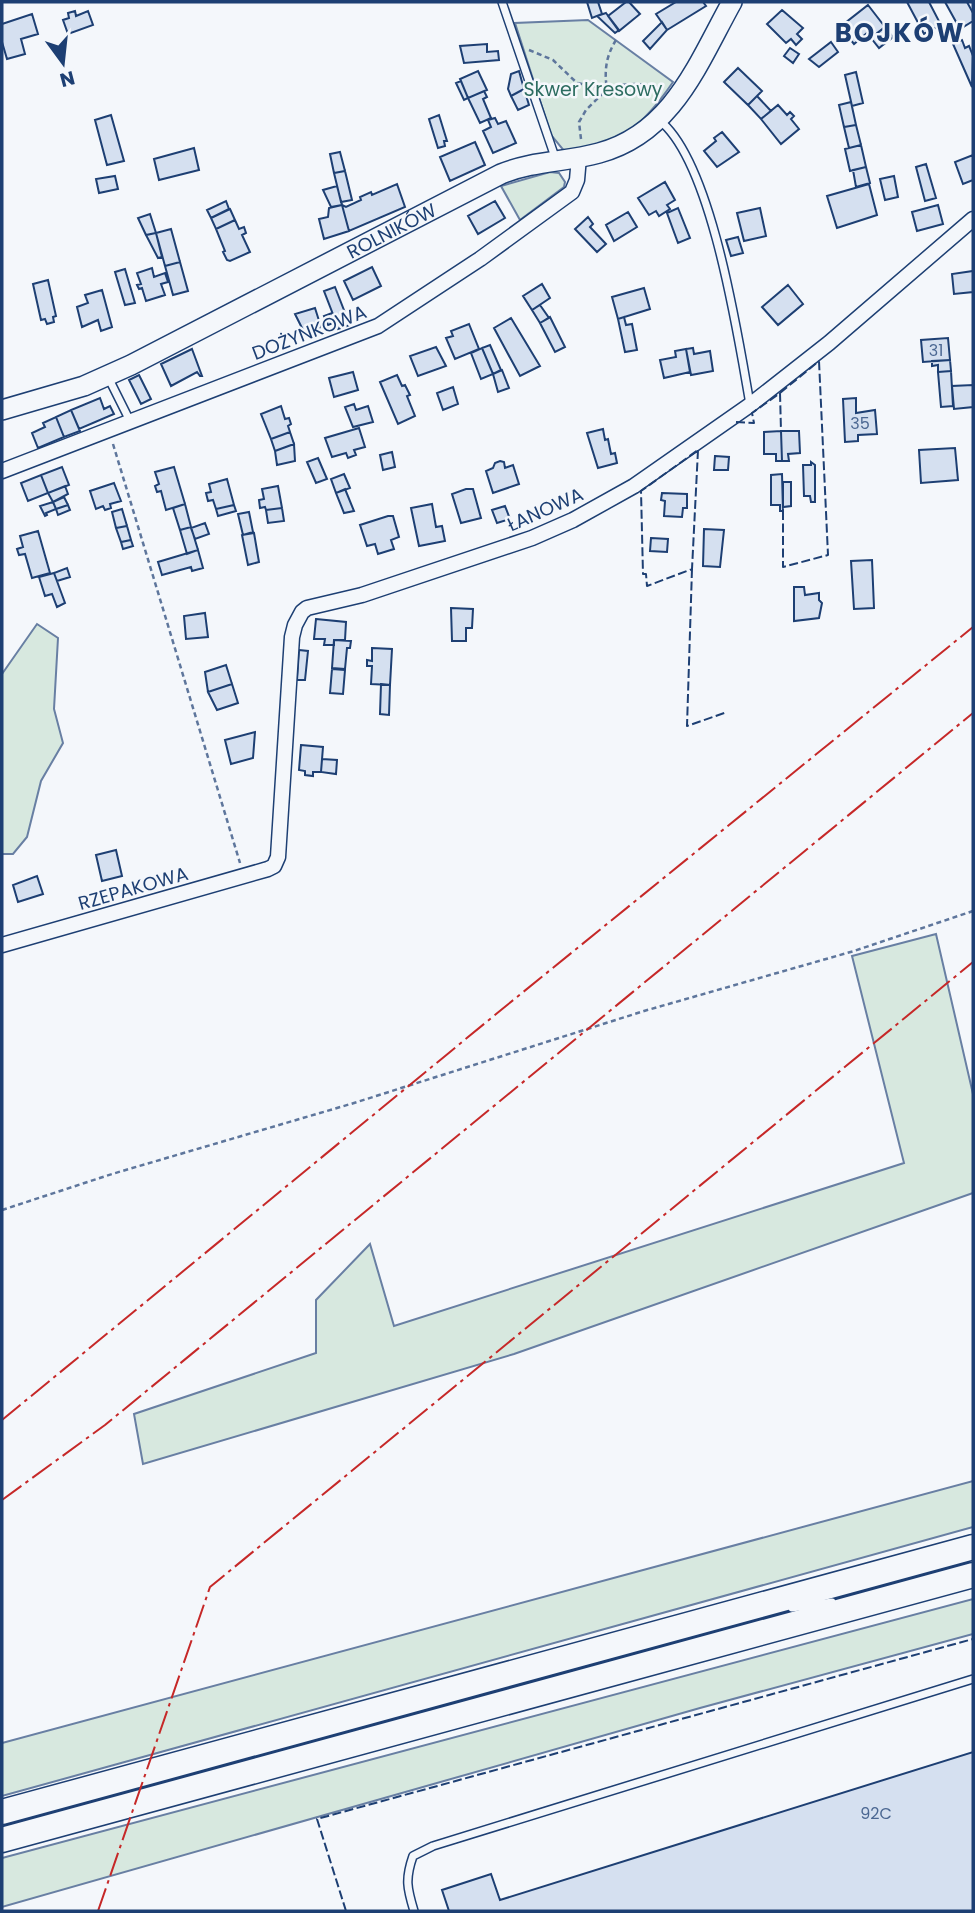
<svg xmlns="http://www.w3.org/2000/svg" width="975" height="1913" font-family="Poppins,sans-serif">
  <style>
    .green { fill: #d7e8df; stroke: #687fa3; stroke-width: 2 }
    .building { fill: #d5e0f0; stroke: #1d3f73; stroke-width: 2 }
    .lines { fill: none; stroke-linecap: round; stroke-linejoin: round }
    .lane-casing { stroke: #1d3f73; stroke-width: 10 }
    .street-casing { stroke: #1d3f73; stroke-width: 17 }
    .secondary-casing { stroke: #1d3f73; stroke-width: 22 }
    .highway-casing { stroke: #1d3f73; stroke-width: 27 }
    .path { stroke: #5e769c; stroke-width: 2.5; stroke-dasharray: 5 3.5; stroke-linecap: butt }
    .lane { stroke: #f4f7fb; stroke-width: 7 }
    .street { stroke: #f4f7fb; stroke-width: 14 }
    .secondary { stroke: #f4f7fb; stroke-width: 19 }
    .highway { stroke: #f4f7fb; stroke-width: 24 }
    .fence { stroke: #1d3f73; stroke-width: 2; stroke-dasharray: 9 3.5; stroke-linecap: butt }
    .power { stroke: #c62828; stroke-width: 2; stroke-dasharray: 24 5 3.5 5; stroke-linecap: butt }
    .labels { text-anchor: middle; stroke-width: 5; stroke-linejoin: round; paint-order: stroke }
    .number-label { font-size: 16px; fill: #4b6792 }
    .park-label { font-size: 19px; fill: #2c6c60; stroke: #f4f7fb }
    .street-label { font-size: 19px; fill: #1d3f73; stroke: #f4f7fb }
    .district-label { font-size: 26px; font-weight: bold; letter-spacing: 2px; fill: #1d3f73; stroke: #f4f7fb }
  </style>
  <rect width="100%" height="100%" fill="#f4f7fb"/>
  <path class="green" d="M588,20L673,82C641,129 622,142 565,152L551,135L515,23Z
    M550,172L559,173L565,182L564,187L520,220L501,186Z
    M37,624L58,638L54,709L63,743L41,781L27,837L13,854H2V674Z
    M936,934L973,1094V1193L514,1354L143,1464L134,1414L316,1353V1300L370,1244L394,1326L904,1163L852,956Z
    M973,1481V1527L2,1796V1743Z
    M973,1599V1634L700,1708L2,1907V1858Z"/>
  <path class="building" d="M587,2H598L602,14L592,18Z
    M626,2H629L640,14L619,31L608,16Z
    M676,2H703L706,6L667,30L656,14Z
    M907,2H929L941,25L924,34Z
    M945,2H967L973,13V21L960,29Z
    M868,5L885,27L871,38L867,33L854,44L840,27Z
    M782,10L803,28L797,34L802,39L796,45L791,39L786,43L767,24Z
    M75,11L76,16L88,11L93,25L68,34L63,20L69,18L68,13Z
    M606,13L619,30L615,33L597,16Z
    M32,14L38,34L21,39L25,54L7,59L2,42V24Z
    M662,22L667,30L650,49L643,41Z
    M885,27L893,37L879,48L871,38Z
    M962,40L965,48L969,46L973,56L972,87L953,44Z
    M831,42L838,52L819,67L809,59Z
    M487,44V52L498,51L499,60L464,63L460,46Z
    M790,48L799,54L793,63L784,56Z
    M738,68L762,91L748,105L724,82Z
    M478,71L487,90L468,98L460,79Z
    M519,71L524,89L511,96L508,89L511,74Z
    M856,72L863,103L852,106L845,75Z
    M461,81L468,98L464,100L456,83Z
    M524,89L529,105L518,110L511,96Z
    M484,91L487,97L483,99L491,118L480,123L468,98Z
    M757,96L771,111L761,119L748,105Z
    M851,102L856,125L844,127L839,105Z
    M778,105L787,115L790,112L794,116L791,119L799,129L781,144L761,119Z
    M111,115L124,161L107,165L95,120Z
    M439,115L447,141H444L445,146L438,148L429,119Z
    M495,118L498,124L506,121L516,143L493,153L483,131L491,127L488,120Z
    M856,125L861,145L849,148L844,127Z
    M722,132L739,152L717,167L704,151L716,141L714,138Z
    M475,142L485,165L450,181L440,157Z
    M861,145L866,167L850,171L845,149Z
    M194,148L199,170L159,180L154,159Z
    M340,152L345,171L334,173L330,154Z
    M973,155V180L963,184L955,162Z
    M926,164L936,198L925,201L916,167Z
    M866,167L870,183L856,187L853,170Z
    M345,171L352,200L341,202L334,173Z
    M115,176L118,189L99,193L96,179Z
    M894,176L898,197L885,200L880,179Z
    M665,182L675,200L667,205L670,209L659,216L656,211L649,215L638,198Z
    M397,184L405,207L349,231L342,205L346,207L361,200L360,197L371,192L372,195Z
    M869,184L877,215L837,228L827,196Z
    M337,186L342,205L331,207L323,190Z
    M226,201L229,209L211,218L207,210Z
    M495,201L505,218L478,234L468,216Z
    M342,205L349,231L324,239L319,219L328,217L329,208Z
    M938,205L943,224L917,231L912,212Z
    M678,208L690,238L678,243L667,213Z
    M760,208L766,236L744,241L737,213Z
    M230,209L235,220L216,229L211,218Z
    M628,212L637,227L614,241L606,225Z
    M150,214L156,233L146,235L138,218Z
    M588,217L593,224L590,227L606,244L597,252L575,229Z
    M235,220L239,229L244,227L246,233L242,235L250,252L230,261L227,260L223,252L225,251L216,229Z
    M171,229L180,262L165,266L156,233Z
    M156,233L162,257L158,258L146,235Z
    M738,237L743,253L731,256L726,240Z
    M180,262L188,291L173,295L165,266Z
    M372,267L381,286L353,300L344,281Z
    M152,268L154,277L165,273L168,282L161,284L165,295L146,301L142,288L139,289L137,285L141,284L137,273Z
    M125,269L135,303L125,305L115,272Z
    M973,271V292L954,294L952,274Z
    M48,280L56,316L53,317L54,322L47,324L45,319L41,320L33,284Z
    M542,284L550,298L532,310L523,296Z
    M788,285L803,304L778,325L762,307Z
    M335,287L347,318L336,322L324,291Z
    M644,288L650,309L618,319L612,297Z
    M102,290L112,327L101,331L98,320L82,327L77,307L88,303L85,295Z
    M540,305L549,318L540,323L532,310Z
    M315,308L321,327L304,332L295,314Z
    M332,313L336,322L328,325L324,316Z
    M550,317L565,347L555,352L540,323Z
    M624,317L626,325L632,324L637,350L625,352L618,319Z
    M347,318L350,325L338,329L336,322Z
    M511,318L540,366L520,376L494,328Z
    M469,324L479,349L455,359L446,338L453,336L451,331Z
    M948,338L950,360L923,362L921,340Z
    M490,345L501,370L493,374L482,348Z
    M436,347L446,366L418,376L410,356Z
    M482,348L493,374L481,379L471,353Z
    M693,348L694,354L710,351L713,371L691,375L686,349Z
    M192,349L202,376H200L197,372L171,386L161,364Z
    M686,349L690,372L664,378L660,360L676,357L675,351Z
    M950,360L951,371L938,372V365L932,366V361Z
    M502,370L509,388L498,392L493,374Z
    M951,371L953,406L941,407L938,372Z
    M353,372L358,390L334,397L329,378Z
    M139,375L151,399L141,404L129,380Z
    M397,375L402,386L405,385L410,395L407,396L415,416L398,424L380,382Z
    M973,385V407L954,409L952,386Z
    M453,387L458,404L443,410L437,393Z
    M100,398L104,409L110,406L114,414L79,429L71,410Z
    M856,398V413L875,410L877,434L858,435V441L845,442L843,399Z
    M354,404L356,410L368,406L373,422L353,427L345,407Z
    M281,406L285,419L289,418L291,424L288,426L290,432L271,439L261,414Z
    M71,410L80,431L64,437L56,417Z
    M56,417L64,437L38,448L32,433L45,427L43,423Z
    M359,428L365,447L354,450L356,455L348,458L346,453L332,457L325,438Z
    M603,429L605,440L608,439L611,454L615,453L617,463L598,468L587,433Z
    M781,431H799L800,453L788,454L789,461H782Z
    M781,431L782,461H776V454H764V432Z
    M290,432L294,444L275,451L271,439Z
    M294,444L295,461L277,465L275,451Z
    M955,448L958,480L921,483L919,450Z
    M392,452L395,467L383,470L380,455Z
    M715,456L729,457L728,470H714Z
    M318,458L327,479L316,483L307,462Z
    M500,461L504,462L505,468L513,465L519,484L493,493L486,471L493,468L495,463Z
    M811,462L815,465V502H811L810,496H804L803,465H811Z
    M62,467L69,485L48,493L41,475Z
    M174,467L185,504L166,510L161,491L157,492L155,486L159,484L155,472Z
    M344,474L350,488L336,493L331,479Z
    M782,474L783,511H780V505H771V475Z
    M41,475L48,493L28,501L21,483Z
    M227,479L234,505L216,509L213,500L208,501L206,493L211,492L209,484Z
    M783,482H791V506L783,507Z
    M114,483L121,501L110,504L111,508L105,510L103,506L96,509L90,491Z
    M65,486L68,494L53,502L48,493Z
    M278,486L282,508L266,510L265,507L260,508L259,500L264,499L262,489Z
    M345,489L354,511L344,513L336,493Z
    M466,489H473L481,518L461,523L452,494Z
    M662,493L687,494V508H683L682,517L664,516L665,501L661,500Z
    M64,497L68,505L56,509L53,502Z
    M53,502L56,509L46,513L47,515L45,516L40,506Z
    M185,504L191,527L180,530L173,508Z
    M432,504L436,527L442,526L445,541L419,546L411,508Z
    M68,505L70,510L58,515L56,509Z
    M234,505L236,511L218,516L216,509Z
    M505,506L510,519L497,523L492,510Z
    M282,508L284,521L268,523L266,510Z
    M122,509L127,526L116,528L112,512Z
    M249,512L253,532L243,535L238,514Z
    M388,516H393L399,537L391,540L394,549L378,554L375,544L367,546L360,525Z
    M205,523L209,534L195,539L191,528Z
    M127,526L131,540L121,542L116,528Z
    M191,527L198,550L187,554L180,530Z
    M704,529L724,530L720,567L703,566Z
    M38,531L50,573L32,578L25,554L19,555L17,549L23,547L20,536Z
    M254,533L259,562L248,565L242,535Z
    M651,538L668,539L667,552L650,551Z
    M131,540L133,546L123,549L121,542Z
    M198,550L203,568L192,571L191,567L162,575L158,562Z
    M872,560L874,608L854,609L851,561Z
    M67,568L70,577L57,581L54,573Z
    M54,573L65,603L57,607L52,594L45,596L39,577Z
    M794,587H804L805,595L819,593V600L822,603L819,618L794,621Z
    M451,608L473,609L472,628H466V641H452Z
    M205,613L208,637L186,639L184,616Z
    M316,619L346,622L345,640H334V645H324L325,639H314Z
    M334,640L351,641L350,648H347L345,669L332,668Z
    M372,648L392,649L390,685L371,684L372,666H367V660L372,661Z
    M299,650L308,651L305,680H297Z
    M226,665L232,684L208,692L205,672Z
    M332,669L345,670L343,694L330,693Z
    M232,684L238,703L217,710L208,692Z
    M381,684L390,685L389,715L380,714Z
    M255,732L253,758L231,764L225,740Z
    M301,745L323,747L321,772H313V776L305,775V771L299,770Z
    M322,759L337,760L336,774L321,772Z
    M116,850L122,876L102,881L96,855Z
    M37,876L43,894L18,902L13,885Z
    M973,1752V1911H449L442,1890L491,1874L500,1900Z"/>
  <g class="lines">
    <defs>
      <path id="lane" d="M502,2L556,160
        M659,120C712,161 738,337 750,404
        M108,377L130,421
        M792,1608L832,1602
        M414,1911C407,1888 405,1879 413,1856L433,1846L973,1679"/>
      <path id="street" d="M2,471L378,326L480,259L572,192L577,180L579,157
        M2,945L268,869L274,866L278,857L292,637L295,625L302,612L307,608L362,595L532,538L573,520L634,486L750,405L829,343L973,219"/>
      <g id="secondary">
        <path id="s1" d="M2,410L84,386L131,365L501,174C533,161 566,162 599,153C673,133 698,63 732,2"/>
      </g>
      <path id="highway" d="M2,1812L973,1547
        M2,1840L973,1575"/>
    </defs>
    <use href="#lane" class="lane-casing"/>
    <use href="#street" class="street-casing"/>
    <use href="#secondary" class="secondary-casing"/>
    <use href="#highway" class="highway-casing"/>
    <path class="path" d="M529,50L553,60L577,83L607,89C604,71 606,56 616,40
      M581,139L579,122L586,110L607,89L618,85L636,84L655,86L660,90
      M113,444L240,863
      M2,1210L112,1174L354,1103L644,1011L854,951L973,911"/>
    <use href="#lane" class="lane"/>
    <use href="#street" class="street"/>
    <use href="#secondary" class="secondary"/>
    <use href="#highway" class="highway"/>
    <path class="fence" d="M780,393L819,361
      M736,422L754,423L752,413L780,393L781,431
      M698,450L692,569L647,586L646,574H643L641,491Z
      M783,511V567L828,555L819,361
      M692,569L687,726L727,712
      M346,1911L317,1819L973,1639"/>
    <path class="power" d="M2,1420L501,1010L973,627
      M2,1500L105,1425L973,713
      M98,1911L210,1587L973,962"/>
  </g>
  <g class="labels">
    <g class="number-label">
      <text x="936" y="356">31</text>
      <text x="860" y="429">35</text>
      <text x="876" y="1819">92C</text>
    </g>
    <g class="park-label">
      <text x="593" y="96">Skwer Kresowy</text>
    </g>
    <g class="street-label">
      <text dy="7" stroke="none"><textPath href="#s1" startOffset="430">ROLNIKÓW</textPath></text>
      <text transform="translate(309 332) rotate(-21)" y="7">DOŻYNKOWA</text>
      <text transform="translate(545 509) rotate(-24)" y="7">ŁANOWA</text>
      <text transform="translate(133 888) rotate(-16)" y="7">RZEPAKOWA</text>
    </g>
    <g class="district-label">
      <text x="900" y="42">BOJKÓW</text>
    </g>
  </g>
  <rect width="975" height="1913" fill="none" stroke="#1d3f73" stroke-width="7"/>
  <g transform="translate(63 63) rotate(165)" stroke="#f4f7fb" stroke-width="5" paint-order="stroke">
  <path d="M0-5L12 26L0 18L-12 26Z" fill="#1d3f73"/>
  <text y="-10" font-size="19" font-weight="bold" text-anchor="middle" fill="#1d3f73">N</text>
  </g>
</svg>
